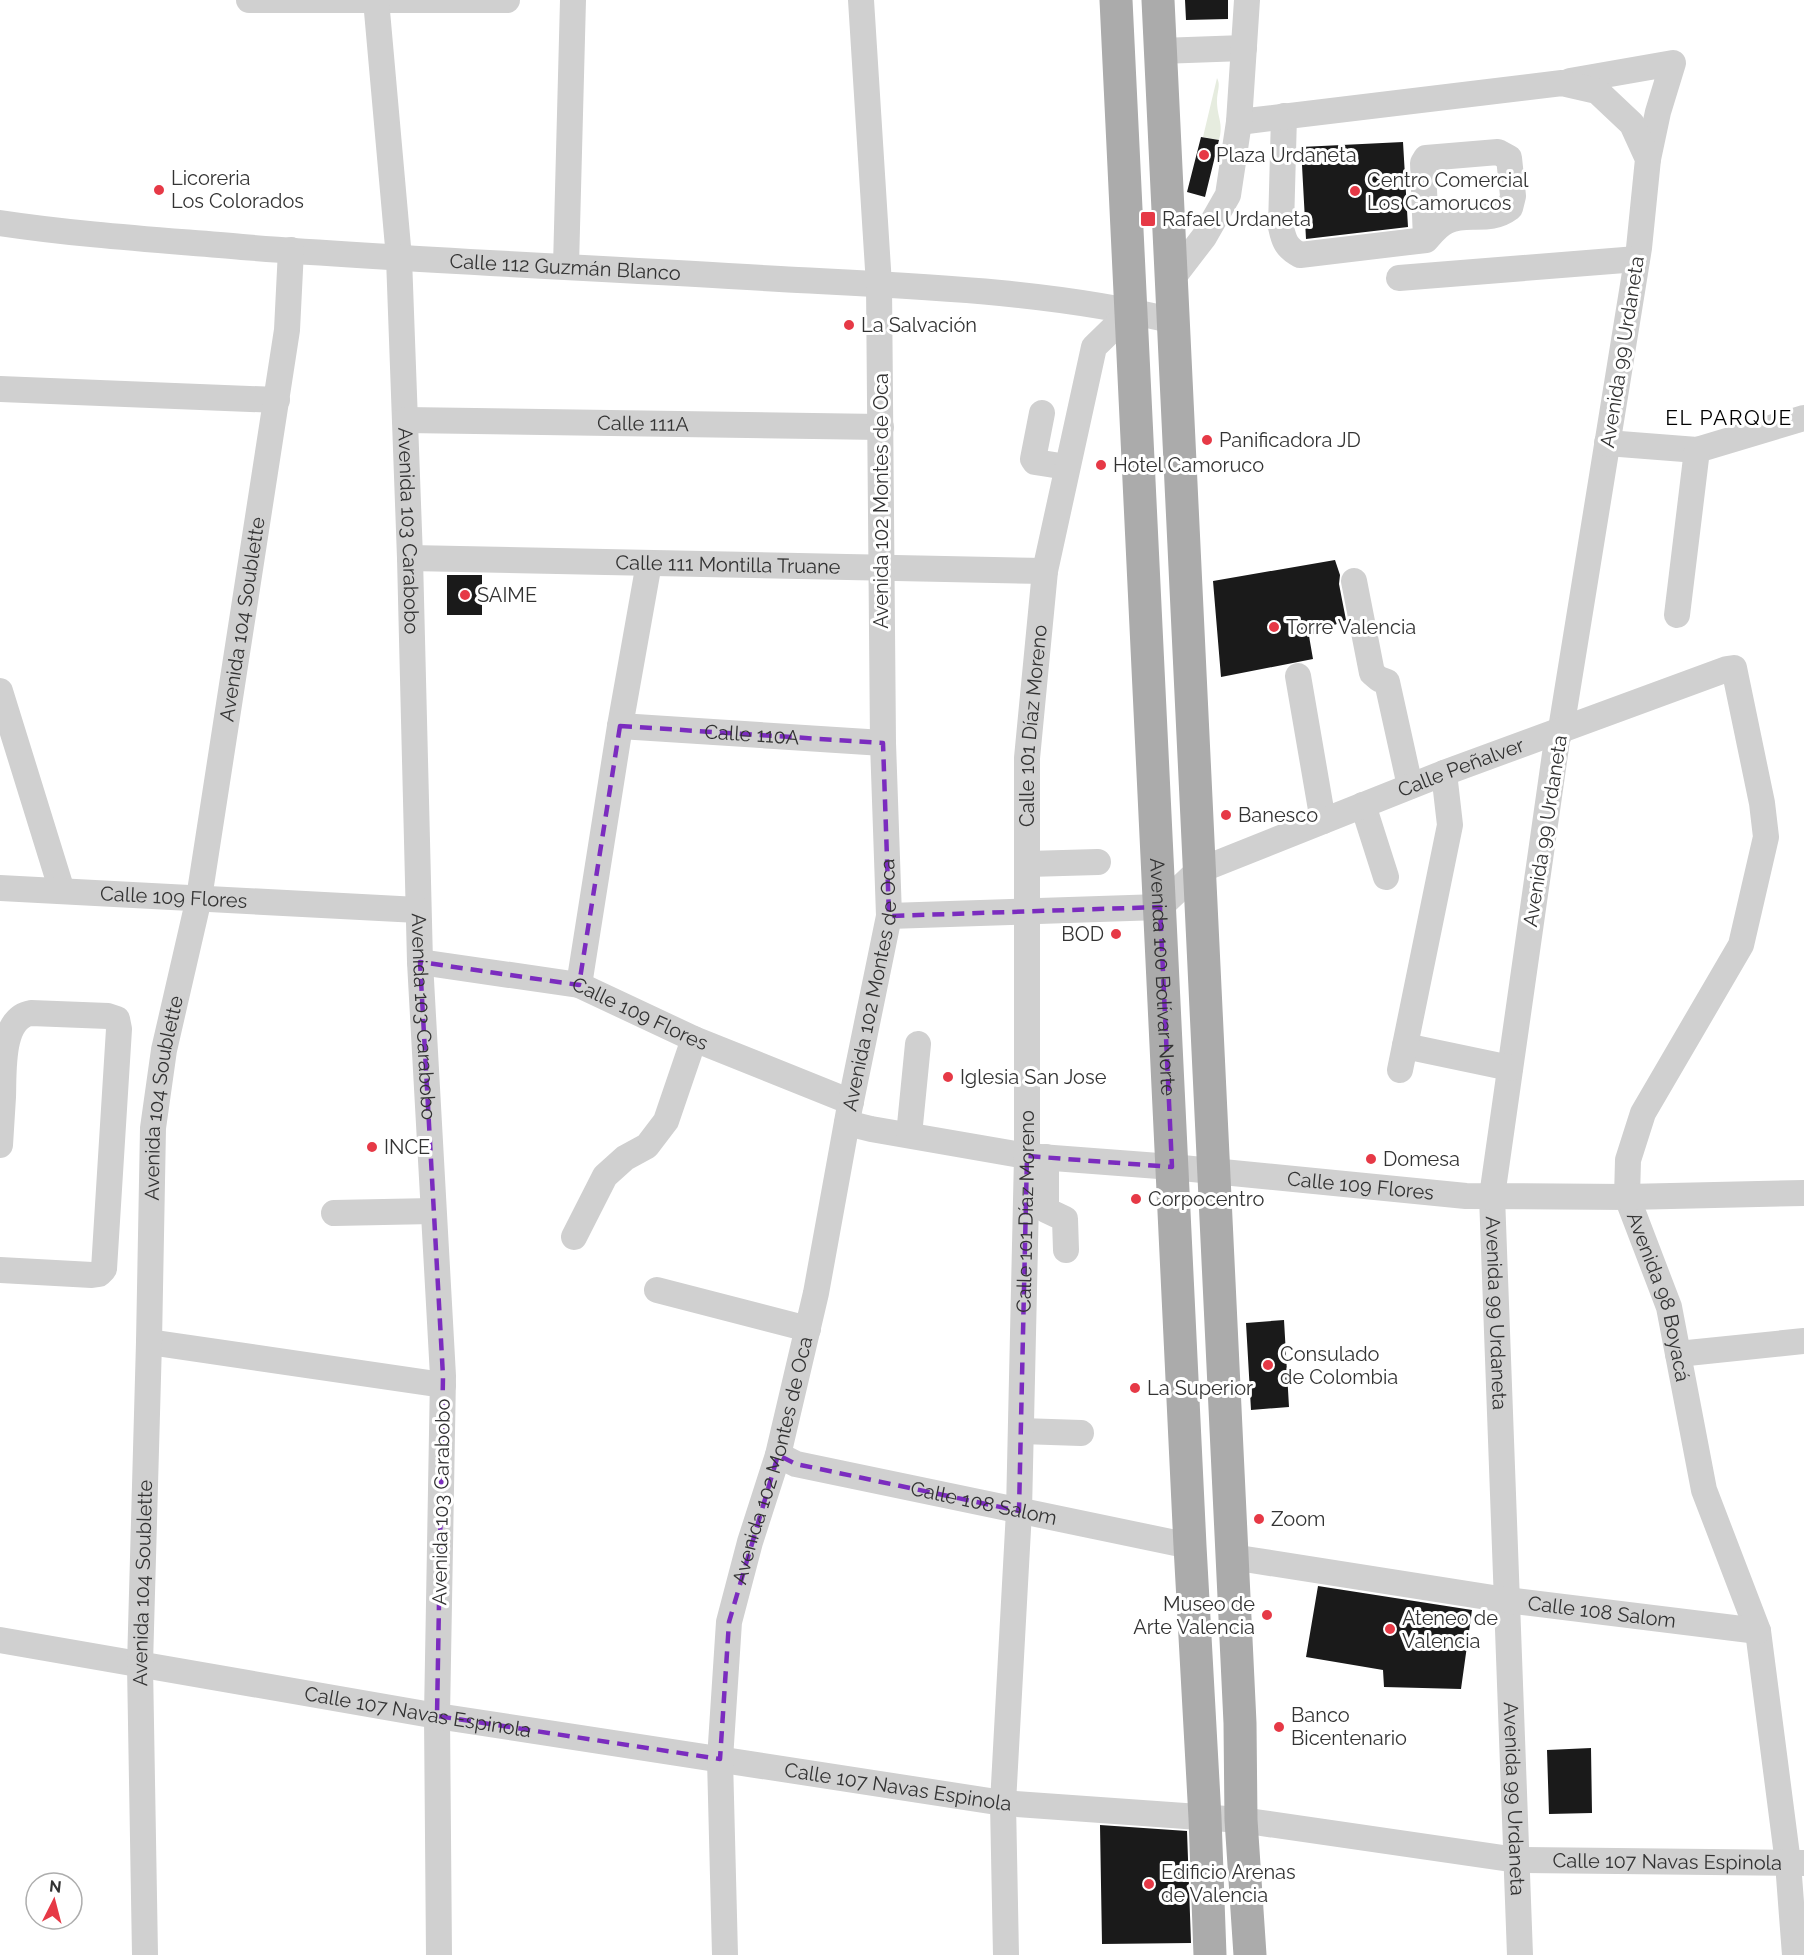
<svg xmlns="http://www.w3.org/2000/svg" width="1804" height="1955" font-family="Raleway,sans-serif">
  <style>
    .green { fill: #e6ecdf }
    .building { fill: #1a1a1a }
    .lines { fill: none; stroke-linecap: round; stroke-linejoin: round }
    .minor { stroke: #d0d0d0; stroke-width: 26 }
    .major { stroke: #ababab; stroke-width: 33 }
    .marked { fill: none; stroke: #7b2cbf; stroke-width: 4.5; stroke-dasharray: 12 8; stroke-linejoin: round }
    .poi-dot { fill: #e63946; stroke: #fff; stroke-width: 2 }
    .labels { text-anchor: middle; stroke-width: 6; stroke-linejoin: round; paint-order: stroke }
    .poi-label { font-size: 20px; fill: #333; stroke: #fff; text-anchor: start }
    .street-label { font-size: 20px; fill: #333; stroke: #fff }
    .neighbourhood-label { font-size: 21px; letter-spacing: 1.5px; fill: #000; stroke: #fff }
  </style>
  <rect width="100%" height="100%" fill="#fff"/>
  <path class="green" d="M1217,78C1221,85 1217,92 1217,101C1217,117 1224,124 1219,140L1203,137Z"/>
  <path class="building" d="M1185,0H1228V19L1186,20Z
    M1201,137L1219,140L1205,197L1187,192Z
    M1403,142L1408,227L1306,239L1301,147Z
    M1335,560L1340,575L1339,584L1346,620L1309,636L1313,659L1221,677L1213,581Z
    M447,575H482V615H447Z
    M1284,1320L1289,1407L1251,1410L1246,1323Z
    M1318,1586L1472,1610L1461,1689L1384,1687L1383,1670L1306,1657Z
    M1591,1748L1592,1813L1549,1814L1547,1750Z
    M1100,1825L1187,1831L1191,1943L1102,1944Z"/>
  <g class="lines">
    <g class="minor">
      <path d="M249,0H507"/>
      <path id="s1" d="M376,0L399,258L410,558L420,962L443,1376L437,1716L439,1955"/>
      <path d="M1160,51L1244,48"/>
      <path d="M1570,81L1673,63L1658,112L1648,159"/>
      <path d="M1284,116L1281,227C1284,242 1287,248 1300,255L1426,240C1432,233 1438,225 1447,221C1467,211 1489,224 1510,208L1513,196L1509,158L1498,152L1426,158L1423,163L1426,240"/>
      <path id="s2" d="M1239,122L1562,83L1597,91L1632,124L1648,159L1639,248L1561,729L1557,740L1492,1196L1520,1955"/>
      <path id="s3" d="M0,223C80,235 161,240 242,247C421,261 601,268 780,279C910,286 1048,290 1174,321"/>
      <path d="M566,266L573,0"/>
      <path d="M1399,278L1637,259"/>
      <path d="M1171,280L1204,237L1228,195L1239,122L1247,0"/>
      <path d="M0,389L277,400"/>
      <path d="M1042,413L1033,459L1035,462L1067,467"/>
      <path id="s4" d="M405,420L881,427"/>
      <path d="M1607,443L1697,450L1804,418"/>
      <path id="s5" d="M410,558L1045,571"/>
      <path d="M1354,581L1372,673L1379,679L1387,682L1410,786"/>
      <path d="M1677,615L1697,450"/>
      <path d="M1298,676L1323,821"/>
      <path d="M0,691L62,891"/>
      <path id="s6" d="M620,726L883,743"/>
      <path d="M1363,805L1386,877"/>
      <path d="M1028,864L1098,862"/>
      <path id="s7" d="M0,888L418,910"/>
      <path id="s8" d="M889,916L1160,907L1198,871L1444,773L1727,669L1734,668L1762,803L1766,837L1741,945L1643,1113L1628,1160L1627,1197L1669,1307L1704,1490L1758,1631L1788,1863L1795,1955"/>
      <path id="s9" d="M420,962L579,985L694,1039L851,1102"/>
      <path d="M579,985L620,726L649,563"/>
      <path d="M1405,1046L1510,1068"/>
      <path d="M1400,1070L1450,825L1444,773"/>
      <path id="s10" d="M847,1123L871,1129L1027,1156L1172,1167L1466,1196L1627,1197L1804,1193"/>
      <path d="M909,1135L918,1044"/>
      <path d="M0,1145C1,1129 2,1113 3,1097C4,1073 0,1018 31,1013L108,1016L117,1019L119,1029L104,1269L99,1274L92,1275L0,1270"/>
      <path d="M1046,1157V1210L1065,1219L1066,1250"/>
      <path d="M334,1213L433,1211"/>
      <path d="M574,1237L605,1176L625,1158L647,1146L666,1121L694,1039"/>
      <path d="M657,1290L808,1329"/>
      <path d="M149,1342L443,1385"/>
      <path d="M1678,1354L1804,1341"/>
      <path d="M1021,1431L1081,1433"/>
      <path id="s11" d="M778,1455L796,1464L1190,1546"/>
      <path id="s12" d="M1232,1557L1506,1600L1758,1631"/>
      <path id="s13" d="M0,1640L437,1716L1003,1803L1241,1820L1517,1860L1804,1863"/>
      <path id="s14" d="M145,1955L140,1665L149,1342L153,1128L164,1050L199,898L287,330L291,250"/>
      <path id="s15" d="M725,1955L720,1759L729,1622L750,1542L778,1455L816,1293L849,1111L889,916L883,743L879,285L861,0"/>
      <path id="s16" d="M1006,1955L1003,1803L1019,1511L1027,1156V758L1045,571L1094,347L1132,310"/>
    </g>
    <g class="major">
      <path id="s17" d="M1116,0L1190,1546L1205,1818L1210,1955"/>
      <path d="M1158,0L1240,1723L1241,1820L1250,1955"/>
    </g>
  </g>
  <path class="marked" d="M620,726L883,743L889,916L1160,907L1172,1167L1027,1156L1019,1511L796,1464L778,1455L729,1622L720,1759L437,1716L443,1376L420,962L579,985Z"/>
  <g class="poi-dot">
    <circle cx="1204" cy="155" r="6"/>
    <circle cx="159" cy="190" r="6"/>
    <circle cx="1355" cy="191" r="6"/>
    <rect x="1140" y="211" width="16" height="16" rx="3"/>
    <circle cx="849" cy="325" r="6"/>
    <circle cx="1207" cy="440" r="6"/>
    <circle cx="1101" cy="465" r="6"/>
    <circle cx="465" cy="595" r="6"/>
    <circle cx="1274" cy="627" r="6"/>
    <circle cx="1226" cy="815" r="6"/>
    <circle cx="1116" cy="934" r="6"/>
    <circle cx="948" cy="1077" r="6"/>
    <circle cx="372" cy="1147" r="6"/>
    <circle cx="1371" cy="1159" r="6"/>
    <circle cx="1136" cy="1199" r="6"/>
    <circle cx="1268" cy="1365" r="6"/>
    <circle cx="1135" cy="1388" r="6"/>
    <circle cx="1259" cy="1519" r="6"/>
    <circle cx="1267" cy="1615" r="6"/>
    <circle cx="1390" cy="1629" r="6"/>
    <circle cx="1279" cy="1727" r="6"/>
    <circle cx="1149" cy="1884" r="6"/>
  </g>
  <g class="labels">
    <g class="poi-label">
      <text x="1216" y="162">Plaza Urdaneta</text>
      <text x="171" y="185">Licoreria<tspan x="171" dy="23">Los Colorados</tspan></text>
      <text x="1367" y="187">Centro Comercial<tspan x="1367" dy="23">Los Camorucos</tspan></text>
      <text x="1162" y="226">Rafael Urdaneta</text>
      <text x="861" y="332">La Salvación</text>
      <text x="1219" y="447">Panificadora JD</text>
      <text x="1113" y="472">Hotel Camoruco</text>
      <text x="477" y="602">SAIME</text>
      <text x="1286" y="634">Torre Valencia</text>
      <text x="1238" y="822">Banesco</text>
      <text x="1104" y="941" text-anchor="end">BOD</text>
      <text x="960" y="1084">Iglesia San Jose</text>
      <text x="384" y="1154">INCE</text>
      <text x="1383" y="1166">Domesa</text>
      <text x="1148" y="1206">Corpocentro</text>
      <text x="1280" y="1361">Consulado<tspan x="1280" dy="23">de Colombia</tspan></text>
      <text x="1147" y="1395">La Superior</text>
      <text x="1271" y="1526">Zoom</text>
      <text x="1255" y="1611" text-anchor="end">Museo de<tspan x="1255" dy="23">Arte Valencia</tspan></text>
      <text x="1402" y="1625">Ateneo de<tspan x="1402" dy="23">Valencia</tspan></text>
      <text x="1291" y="1722">Banco<tspan x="1291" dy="23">Bicentenario</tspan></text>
      <text x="1161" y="1879">Edificio Arenas<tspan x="1161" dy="23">de Valencia</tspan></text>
    </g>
    <g class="street-label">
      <text dy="7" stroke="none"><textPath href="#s3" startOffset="567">Calle 112 Guzmán Blanco</textPath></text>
      <text transform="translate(1622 352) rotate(-81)" y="7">Avenida 99 Urdaneta</text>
      <text dy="7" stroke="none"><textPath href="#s4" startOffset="238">Calle 111A</textPath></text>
      <text transform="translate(881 501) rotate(-90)" y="7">Avenida 102 Montes de Oca</text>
      <text dy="7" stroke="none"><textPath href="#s1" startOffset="532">Avenida 103 Carabobo</textPath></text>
      <text dy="7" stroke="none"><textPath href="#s5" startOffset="318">Calle 111 Montilla Truane</textPath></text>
      <text dy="7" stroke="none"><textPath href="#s14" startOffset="1344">Avenida 104 Soublette</textPath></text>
      <text dy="7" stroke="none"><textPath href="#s16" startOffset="1230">Calle 101 Díaz Moreno</textPath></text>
      <text dy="7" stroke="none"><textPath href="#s6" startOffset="132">Calle 110A</textPath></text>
      <text dy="7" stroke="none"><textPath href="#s8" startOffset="606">Calle Peñalver</textPath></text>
      <text transform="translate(1545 831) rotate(-81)" y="7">Avenida 99 Urdaneta</text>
      <text dy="7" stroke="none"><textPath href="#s7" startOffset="174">Calle 109 Flores</textPath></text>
      <text dy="7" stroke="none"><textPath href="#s17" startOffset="978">Avenida 100 Bolívar Norte</textPath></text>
      <text dy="7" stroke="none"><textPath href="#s15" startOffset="987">Avenida 102 Montes de Oca</textPath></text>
      <text dy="7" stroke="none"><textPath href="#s9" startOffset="228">Calle 109 Flores</textPath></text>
      <text dy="7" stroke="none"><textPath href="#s1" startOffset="1018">Avenida 103 Carabobo</textPath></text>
      <text dy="7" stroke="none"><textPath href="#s14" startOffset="858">Avenida 104 Soublette</textPath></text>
      <text dy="7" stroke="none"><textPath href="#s10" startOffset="518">Calle 109 Flores</textPath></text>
      <text dy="7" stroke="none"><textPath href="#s16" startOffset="744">Calle 101 Díaz Moreno</textPath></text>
      <text dy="7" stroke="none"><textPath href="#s8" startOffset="1566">Avenida 98 Boyacá</textPath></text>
      <text dy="7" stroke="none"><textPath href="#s2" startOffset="1614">Avenida 99 Urdaneta</textPath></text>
      <text dy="7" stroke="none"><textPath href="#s15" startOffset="501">Avenida 102 Montes de Oca</textPath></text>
      <text transform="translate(441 1502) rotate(-89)" y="7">Avenida 103 Carabobo</text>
      <text dy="7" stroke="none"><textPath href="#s11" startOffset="212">Calle 108 Salom</textPath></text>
      <text dy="7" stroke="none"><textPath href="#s14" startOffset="372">Avenida 104 Soublette</textPath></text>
      <text dy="7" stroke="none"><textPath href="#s12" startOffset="374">Calle 108 Salom</textPath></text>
      <text dy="7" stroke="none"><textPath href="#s13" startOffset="424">Calle 107 Navas Espinola</textPath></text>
      <text dy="7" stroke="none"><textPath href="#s13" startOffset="910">Calle 107 Navas Espinola</textPath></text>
      <text dy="7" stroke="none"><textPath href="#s2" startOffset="2100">Avenida 99 Urdaneta</textPath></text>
      <text dy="7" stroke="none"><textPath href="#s13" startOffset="1684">Calle 107 Navas Espinola</textPath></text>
    </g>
    <g class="neighbourhood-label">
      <text x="1729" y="425">EL PARQUE</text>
    </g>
  </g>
  <g transform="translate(54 1901) rotate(6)"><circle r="28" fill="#ffffff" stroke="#adadad" stroke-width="1.5"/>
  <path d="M0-4.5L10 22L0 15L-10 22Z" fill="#e63946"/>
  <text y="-9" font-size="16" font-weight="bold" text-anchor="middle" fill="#333333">N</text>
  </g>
</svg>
